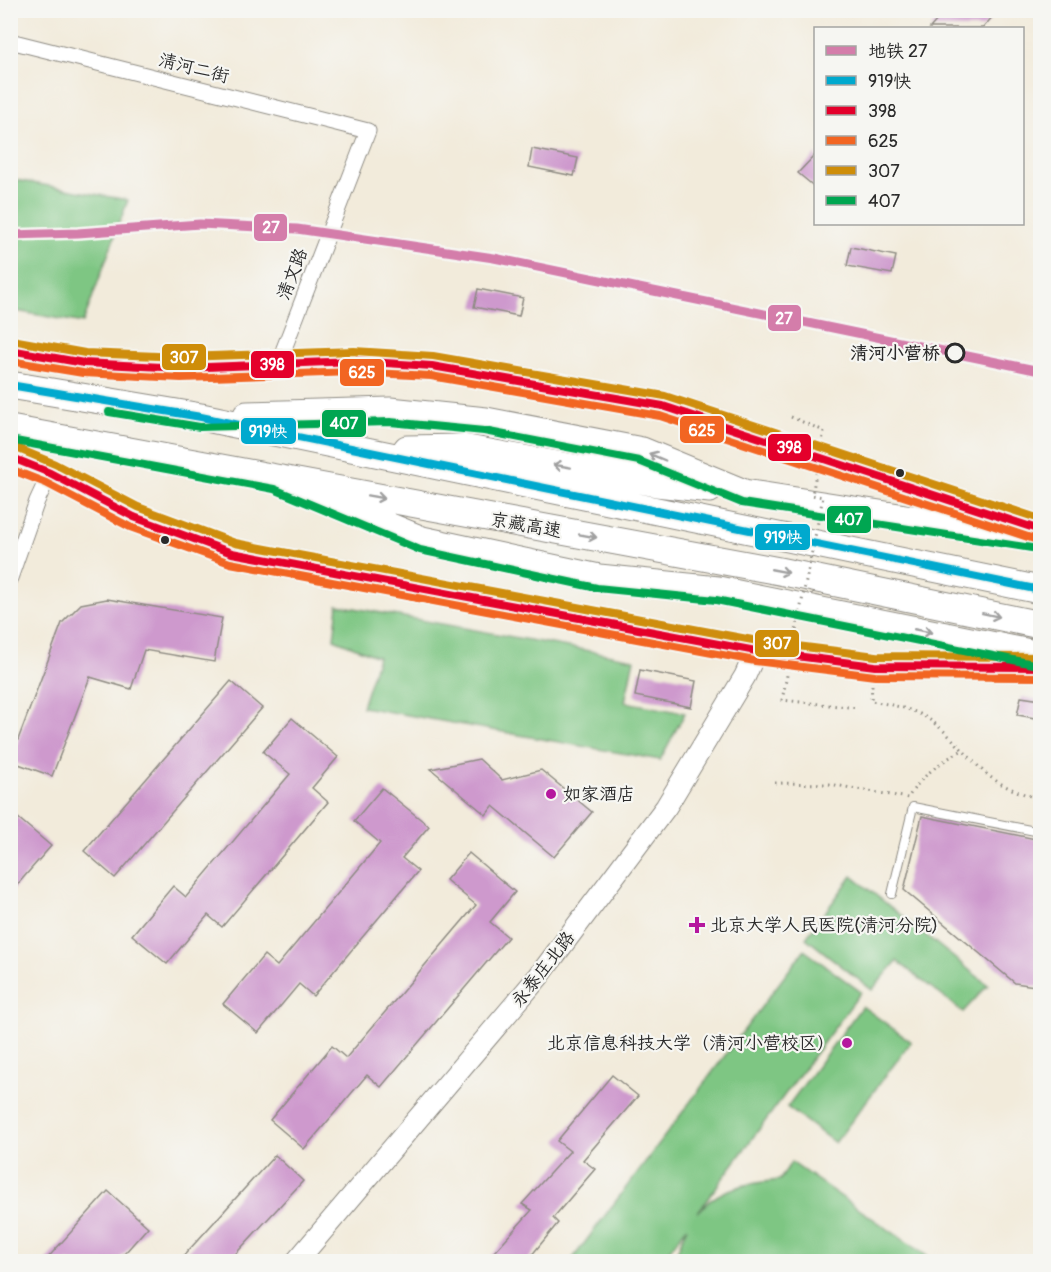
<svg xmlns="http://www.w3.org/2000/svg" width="1051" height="1272" font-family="Pangolin,'LXGW WenKai TC',sans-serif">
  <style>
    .green { fill: #7ec683; stroke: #547857; stroke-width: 1.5 }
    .building { fill: #ce99cd }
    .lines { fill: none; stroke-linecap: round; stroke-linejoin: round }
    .lane-casing { stroke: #8e8b83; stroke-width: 10 }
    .street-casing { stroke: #8e8b83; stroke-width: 17 }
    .secondary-casing { stroke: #8e8b83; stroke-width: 23 }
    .primary-casing { stroke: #8e8b83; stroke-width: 26 }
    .highway-casing { stroke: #8e8b83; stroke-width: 29 }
    .path { stroke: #8e8b83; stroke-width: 3; stroke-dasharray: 1.5 4.5; stroke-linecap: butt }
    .lane { stroke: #fff; stroke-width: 8 }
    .street { stroke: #fff; stroke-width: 15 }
    .secondary { stroke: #fff; stroke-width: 21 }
    .primary { stroke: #fff; stroke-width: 24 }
    .highway { stroke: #fff; stroke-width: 27 }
    .path-bridge { stroke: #8e8b83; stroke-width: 3; stroke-dasharray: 1.5 4.5; stroke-linecap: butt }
    .bus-1-casing { stroke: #f6f6f2; stroke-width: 12 }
    .bus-2-casing { stroke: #f6f6f2; stroke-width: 12 }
    .bus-3-casing { stroke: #f6f6f2; stroke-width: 12 }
    .bus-4-casing { stroke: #f6f6f2; stroke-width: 12 }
    .bus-5-casing { stroke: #f6f6f2; stroke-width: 12 }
    .bus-1 { stroke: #00a9ce; stroke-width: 8 }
    .bus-2 { stroke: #e4002b; stroke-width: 8 }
    .bus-3 { stroke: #f26522; stroke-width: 8 }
    .bus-4 { stroke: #ce8d09; stroke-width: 8 }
    .bus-5 { stroke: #00a651; stroke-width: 8 }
    .metro-1-casing { stroke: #f6f6f2; stroke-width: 14 }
    .metro-1 { stroke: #d47daa; stroke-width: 9 }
    .oneway { stroke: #a0a0a0 }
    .stop-dot { fill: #f6f6f2; stroke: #2b2b2b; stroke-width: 3 }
    .bus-dot { fill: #2b2b2b; stroke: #f6f6f2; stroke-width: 2 }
    .poi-dot { fill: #b5179e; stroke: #f6f6f2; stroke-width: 2 }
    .labels { text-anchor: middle; stroke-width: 4.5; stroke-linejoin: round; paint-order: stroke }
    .street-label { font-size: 18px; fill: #2b2b2b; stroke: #f6f6f2 }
    .stop-label { font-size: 18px; font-weight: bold; fill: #2b2b2b; stroke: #f6f6f2; text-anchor: end }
    .poi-label { font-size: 18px; fill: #2b2b2b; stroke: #f6f6f2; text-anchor: start }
    .line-badge { stroke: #f6f6f2; stroke-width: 2 }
    .badge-label { font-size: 16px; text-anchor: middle; font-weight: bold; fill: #fff }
  </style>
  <rect width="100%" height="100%" fill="#f6f6f2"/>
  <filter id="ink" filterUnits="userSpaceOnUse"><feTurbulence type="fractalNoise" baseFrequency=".0167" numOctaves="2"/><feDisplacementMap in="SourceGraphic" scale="12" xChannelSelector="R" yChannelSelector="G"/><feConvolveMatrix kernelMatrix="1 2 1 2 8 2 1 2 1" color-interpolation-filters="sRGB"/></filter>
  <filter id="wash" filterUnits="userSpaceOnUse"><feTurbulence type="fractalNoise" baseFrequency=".008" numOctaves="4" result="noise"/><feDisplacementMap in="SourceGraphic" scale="24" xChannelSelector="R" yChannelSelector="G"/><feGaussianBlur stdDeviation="1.35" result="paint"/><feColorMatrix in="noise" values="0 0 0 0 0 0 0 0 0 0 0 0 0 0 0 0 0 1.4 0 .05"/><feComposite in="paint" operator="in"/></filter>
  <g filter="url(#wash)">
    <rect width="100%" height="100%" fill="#f2ebdb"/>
    <path class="green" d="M10,179L128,200L83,323L11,310Z
      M338,605L634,659L625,702L685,713L660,760L362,707L378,657L334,639Z
      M852,876L988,985L963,1012L897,961L872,990L806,938Z
      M804,950L861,992L697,1213C702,1209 706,1203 711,1200C730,1185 757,1183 780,1180L791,1162L934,1261H673L687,1227L661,1261H571Z
      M862,1006L911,1042L835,1143L787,1107Z"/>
    <g id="blocks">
      <path class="building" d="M946,10H998L983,28H930Z
        M532,149L578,158L574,176L529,167Z
        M816,154V188L798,173Z
        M851,247L896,256L892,274L847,266Z
        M478,289L523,298L519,316L474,307Z
        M107,599L222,618L214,662L144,650L131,689L90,677L52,776L10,761L62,623L81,604Z
        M640,670L696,681L691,707L635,696Z
        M231,681L262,708L115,878L84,851Z
        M1021,697L1041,700V719L1017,715Z
        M292,718L338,757L312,788L328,802L222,927L208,915L167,964L132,935L173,886L186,897L290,774L263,752Z
        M479,759L502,780L541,770L592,812L554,857L493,806L486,815L431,769Z
        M382,788L429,826L402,858L418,871L313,996L299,984L258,1033L223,1004L264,955L277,966L380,843L354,821Z
        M10,811L51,846L10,893Z
        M922,816L1041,840V987L1015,983L904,890Z
        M469,853L515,892L490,922L508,937L381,1087L367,1075L304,1149L270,1120L332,1046L346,1058L476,905L446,880Z
        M612,1075L638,1096L583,1160L595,1169L553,1218L558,1223L526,1262H485L532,1210L522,1204L570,1151L557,1141Z
        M275,1155L303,1181L228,1262H178Z
        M108,1191L148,1227L117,1262H44Z"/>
    </g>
  </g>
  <g filter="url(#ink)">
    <use href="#blocks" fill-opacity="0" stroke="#8e8b83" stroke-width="1.5"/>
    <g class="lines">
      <defs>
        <path id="lane" d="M892,894L913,807L1040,832"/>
        <path id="street" d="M10,41L368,131L278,364
          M10,578L37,501L50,473"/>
        <path id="secondary" d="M296,1262L539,976L666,807L745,676L756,651"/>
        <path id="primary" d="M10,350L84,363L182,368L354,361L432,366L663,406L1040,530
          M10,457L50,473L134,517L232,553L756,651L875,666L1040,667"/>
        <path id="highway" d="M10,385L201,417L1040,590
          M247,415L390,411L486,421L642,451L744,493L1040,539
          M10,429L779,571L1040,625
          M407,449L462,448L657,483L710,489
          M325,500L422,540L599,578L718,590L1040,655"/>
      </defs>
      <use href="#lane" class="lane-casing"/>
      <use href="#street" class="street-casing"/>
      <use href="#secondary" class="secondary-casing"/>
      <use href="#primary" class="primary-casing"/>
      <use href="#highway" class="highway-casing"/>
      <path class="path" d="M872,685L871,701C888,704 904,707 920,714C943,726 961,749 979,767C995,784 1019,793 1040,799
        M775,783L829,784L908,798C920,777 941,761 963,750"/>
      <use href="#lane" class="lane"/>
      <use href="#street" class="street"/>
      <use href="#secondary" class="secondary"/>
      <use href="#primary" class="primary"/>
      <use href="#highway" class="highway"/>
      <path class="path-bridge" d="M791,417L824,431L812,495L823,497L782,700L858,708"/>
      <defs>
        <path id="bus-1" d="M10,385L201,417L1040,590"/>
        <path id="bus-2" d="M10,350L84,363L182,368L354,361L432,366L663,406L1040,530
          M10,457L50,473L134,517L232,553L756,651L875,666L1040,667"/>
        <path id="bus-3" d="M10,361L83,373L181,378L354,372L431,376L660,416L1037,540
          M10,469L46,483L130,527L230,563L755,661L875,676L1040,677"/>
        <path id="bus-4" d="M12,340L85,353L182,357L354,351L433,356L665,396L1040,519
          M14,447L55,464L138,507L235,543L758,641L876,656L1040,657"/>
        <path id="bus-5" d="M109,412L200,427L390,422L484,431L639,461L742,503L1038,549
          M10,440L274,489L420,550L597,588L716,600L1038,665"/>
      </defs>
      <use href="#bus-1" class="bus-1-casing"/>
      <use href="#bus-2" class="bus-2-casing"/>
      <use href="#bus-3" class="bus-3-casing"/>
      <use href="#bus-4" class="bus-4-casing"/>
      <use href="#bus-5" class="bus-5-casing"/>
      <use href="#bus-1" class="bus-1"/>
      <use href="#bus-2" class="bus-2"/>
      <use href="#bus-3" class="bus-3"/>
      <use href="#bus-4" class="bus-4"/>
      <use href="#bus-5" class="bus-5"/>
      <defs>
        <path id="metro-1" d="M10,235L78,233L200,224L297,229L494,258L1040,371"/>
      </defs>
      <use href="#metro-1" class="metro-1-casing"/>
      <use href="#metro-1" class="metro-1"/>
    </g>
    <defs><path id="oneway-shaft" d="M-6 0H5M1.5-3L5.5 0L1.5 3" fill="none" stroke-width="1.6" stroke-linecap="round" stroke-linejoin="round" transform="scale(1.5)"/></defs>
    <g class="oneway">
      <use href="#oneway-shaft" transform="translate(657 457) rotate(-157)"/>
      <use href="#oneway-shaft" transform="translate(562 466) rotate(-170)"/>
      <use href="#oneway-shaft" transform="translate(376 497) rotate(10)"/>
      <use href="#oneway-shaft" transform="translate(588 536) rotate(10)"/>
      <use href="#oneway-shaft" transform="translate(780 571) rotate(11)"/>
      <use href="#oneway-shaft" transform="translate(991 615) rotate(12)"/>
      <use href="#oneway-shaft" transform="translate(923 631) rotate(11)"/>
    </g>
  </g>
  <circle class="stop-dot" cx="955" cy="353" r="9"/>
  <g class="bus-dot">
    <circle cx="900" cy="473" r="5"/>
    <circle cx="165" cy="540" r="5"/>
  </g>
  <g class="poi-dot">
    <circle cx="551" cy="794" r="6"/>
    <path d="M694 916h6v6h6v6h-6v6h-6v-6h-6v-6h6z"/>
    <circle cx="847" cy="1043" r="6"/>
  </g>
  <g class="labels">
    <g class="street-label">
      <text transform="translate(194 68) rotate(14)" y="6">清河二街</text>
      <text transform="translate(292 274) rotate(-69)" y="6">清文路</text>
      <text transform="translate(526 525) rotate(10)" y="6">京藏高速</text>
      <text transform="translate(543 969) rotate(-52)" y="6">永泰庄北路</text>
    </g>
    <g class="stop-label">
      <text x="940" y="359">清河小营桥</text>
    </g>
    <g class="poi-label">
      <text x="563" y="800">如家酒店</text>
      <text x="710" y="931">北京大学人民医院(清河分院)</text>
      <text x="835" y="1049" text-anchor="end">北京信息科技大学（清河小营校区）</text>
    </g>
  </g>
  <g class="line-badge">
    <rect x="253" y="213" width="35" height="29" rx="6" fill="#d47daa"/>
    <rect x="767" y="304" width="35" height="28" rx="6" fill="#d47daa"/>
    <rect x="161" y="343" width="46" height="28" rx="6" fill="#ce8d09"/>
    <rect x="250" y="350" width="45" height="29" rx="6" fill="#e4002b"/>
    <rect x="339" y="358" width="46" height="29" rx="6" fill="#f26522"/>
    <rect x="321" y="409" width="46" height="29" rx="6" fill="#00a651"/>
    <rect x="679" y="415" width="46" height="29" rx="6" fill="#f26522"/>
    <rect x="240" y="417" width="57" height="28" rx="6" fill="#00a9ce"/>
    <rect x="767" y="433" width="45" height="29" rx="6" fill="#e4002b"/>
    <rect x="826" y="505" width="46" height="29" rx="6" fill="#00a651"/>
    <rect x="754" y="523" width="57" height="28" rx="6" fill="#00a9ce"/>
    <rect x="754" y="629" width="46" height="29" rx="6" fill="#ce8d09"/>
  </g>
  <g class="badge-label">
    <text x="271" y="233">27</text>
    <text x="784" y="324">27</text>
    <text x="184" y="363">307</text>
    <text x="272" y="370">398</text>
    <text x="362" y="378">625</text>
    <text x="344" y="429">407</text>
    <text x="702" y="436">625</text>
    <text x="268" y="437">919快</text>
    <text x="789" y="453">398</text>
    <text x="849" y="525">407</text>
    <text x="783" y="543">919快</text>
    <text x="777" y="649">307</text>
  </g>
  <rect width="1051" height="1272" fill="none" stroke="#f6f6f2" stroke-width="36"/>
  <rect x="814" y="27" width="210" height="198" fill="#f6f6f2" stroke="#a5a5a2" stroke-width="1.5"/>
  <rect x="826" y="46" width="30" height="9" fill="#d47daa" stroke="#a5a5a2" stroke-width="1.5"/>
  <text x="868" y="57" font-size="18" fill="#2b2b2b">地铁 27</text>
  <rect x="826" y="76" width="30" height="9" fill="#00a9ce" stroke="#a5a5a2" stroke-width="1.5"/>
  <text x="868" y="87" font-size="18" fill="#2b2b2b">919快</text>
  <rect x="826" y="106" width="30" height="9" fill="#e4002b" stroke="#a5a5a2" stroke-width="1.5"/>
  <text x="868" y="117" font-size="18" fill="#2b2b2b">398</text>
  <rect x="826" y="136" width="30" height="9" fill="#f26522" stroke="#a5a5a2" stroke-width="1.5"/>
  <text x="868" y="147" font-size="18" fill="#2b2b2b">625</text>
  <rect x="826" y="166" width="30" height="9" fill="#ce8d09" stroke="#a5a5a2" stroke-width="1.5"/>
  <text x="868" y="177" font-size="18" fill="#2b2b2b">307</text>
  <rect x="826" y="196" width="30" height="9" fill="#00a651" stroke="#a5a5a2" stroke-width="1.5"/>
  <text x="868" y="207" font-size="18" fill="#2b2b2b">407</text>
</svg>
